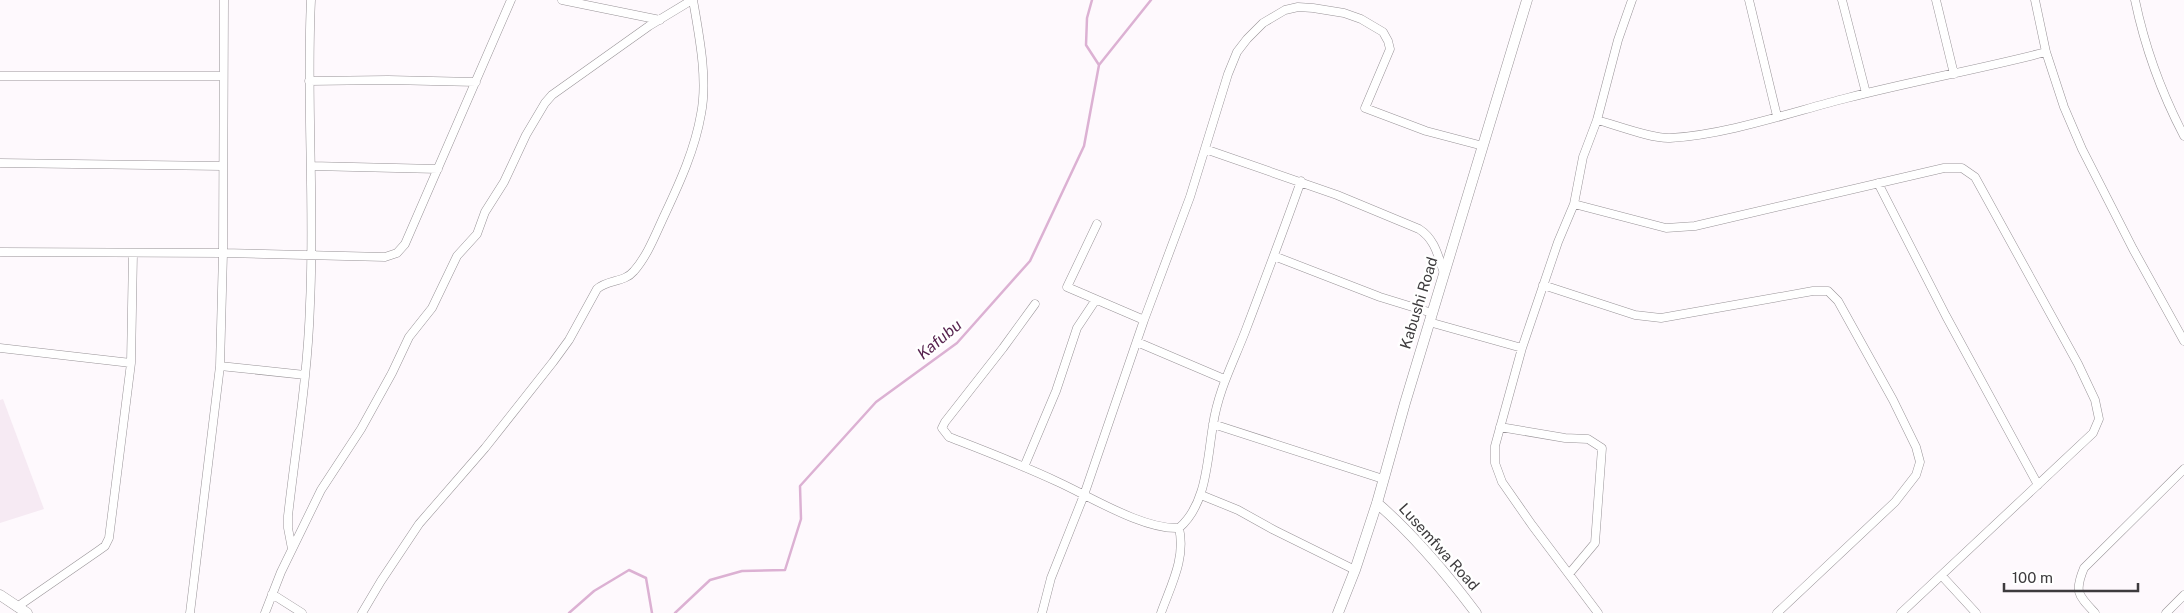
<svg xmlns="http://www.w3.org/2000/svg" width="2184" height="613" font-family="'Public Sans',sans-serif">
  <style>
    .built { fill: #f6eaf3 }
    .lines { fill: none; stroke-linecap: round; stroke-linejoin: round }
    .stream { stroke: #dcb1d3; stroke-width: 2.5 }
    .street-casing { stroke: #989397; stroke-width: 9 }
    .secondary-casing { stroke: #989397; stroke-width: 11 }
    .street { stroke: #fff; stroke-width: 8 }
    .secondary { stroke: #fff; stroke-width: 10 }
    .labels { text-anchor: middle; stroke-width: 5; stroke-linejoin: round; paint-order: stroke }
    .street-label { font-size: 15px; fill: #3d3b3d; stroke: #fff }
    .water-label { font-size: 16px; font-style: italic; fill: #582550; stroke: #fff }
  </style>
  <rect width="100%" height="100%" fill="#fef9fd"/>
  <path class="built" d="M3,399L44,509L0,523V400Z"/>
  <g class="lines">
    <path class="stream" d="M1092,0L1087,18L1086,45L1099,65
      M569,613L594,591L629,570L646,578L652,613
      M675,613L710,580L742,571L785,570L801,519L800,486L876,402L957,343L1030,261L1084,146L1099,65L1151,0"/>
    <defs>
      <path id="street" d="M562,0L660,20
        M1749,0L1777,116
        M1842,0L1866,93
        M1936,0L1954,74
        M2035,0L2046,52L2064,107L2082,149L2133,249L2184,341
        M2135,0C2145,48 2161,92 2184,136
        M0,76H223
        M309,81L388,80L476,82
        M1597,120C1616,125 1652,139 1670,138C1726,135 1792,112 1847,98C1913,81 1980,69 2046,52
        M1205,149L1337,195L1419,229C1435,239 1438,256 1444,273
        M0,163L222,166
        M311,166L438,169
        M1878,183L1946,316L2038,485
        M1574,204L1666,228L1695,226L1944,168H1962L1975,177L2078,364L2095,400L2099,419L2093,433L1901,613
        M0,252L223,253L385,257L397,253L405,244L511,0
        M1274,256L1380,297L1432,313
        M1543,285L1635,315L1661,318L1813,291H1828L1838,301L1893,400L1916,447L1920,462L1916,475L1895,502L1777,613
        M1035,304L1003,348L945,422L942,428L949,437C985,451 1022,465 1058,482C1091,497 1144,530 1179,528C1207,504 1207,460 1213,425C1218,391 1233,363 1245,332C1264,282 1283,232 1301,181
        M1144,320L1190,197L1228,74L1237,52L1247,39L1263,23L1285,10L1298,7L1313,8L1344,13L1361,19L1383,32L1388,41L1390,49L1365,108L1426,131L1483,146
        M1429,322L1522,348
        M1137,342L1224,379
        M0,348L131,363
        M220,366L305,375
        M1213,424L1383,479
        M1500,427L1565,438L1588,439L1602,448L1595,543L1569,574
        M1024,467L1056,391L1077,328L1095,301
        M1201,495L1238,510L1274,530L1355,570
        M292,549L288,528V516C296,445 308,375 310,304C315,203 306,101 311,0
        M1942,576L1976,613
        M272,594L302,613
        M17,607L98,551L105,546L109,538L131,363L133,253
        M190,613L220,366L223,253L224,0
        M265,613L281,572L321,490L361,429L392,373L409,337L432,308L457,256L477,234L485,212L504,182L526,135L545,103L552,95L649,26L692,0
        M362,613L381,581L419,524L485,448L553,362L569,340L597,289C608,279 624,283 634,271C648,255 656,233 665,214C680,182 695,149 701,114C708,79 699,35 693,0
        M1042,613L1051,578L1084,495L1144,320L1067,287L1097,224
        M1161,613C1171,585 1186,558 1179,528
        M1598,613L1532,525L1502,482L1495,463V446L1522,348L1558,242L1574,204L1583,157L1597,120L1618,40L1632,0
        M2095,613C2078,595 2074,592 2084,568L2184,469
        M2166,613L2184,595"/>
      <path id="secondary" d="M1377,503C1415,536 1446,573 1476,613
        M0,595L27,613
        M1338,613L1355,570L1377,503L1405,403L1527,0"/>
    </defs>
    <use href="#street" class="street-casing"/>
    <use href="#secondary" class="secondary-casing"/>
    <use href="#street" class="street"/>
    <use href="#secondary" class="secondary"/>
  </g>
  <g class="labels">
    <g class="street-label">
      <text transform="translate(1419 303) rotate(-73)" y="5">Kabushi Road</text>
      <text transform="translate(1439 547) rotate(48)" y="5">Lusemfwa Road</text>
    </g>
    <g class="water-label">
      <text transform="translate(939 339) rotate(-40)" y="6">Kafubu</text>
    </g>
  </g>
  <path d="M2004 583v8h134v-8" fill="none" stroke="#3d3b3d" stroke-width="2.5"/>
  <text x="2012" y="583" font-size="15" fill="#3d3b3d" stroke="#ffffff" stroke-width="4" paint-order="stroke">100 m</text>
</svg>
